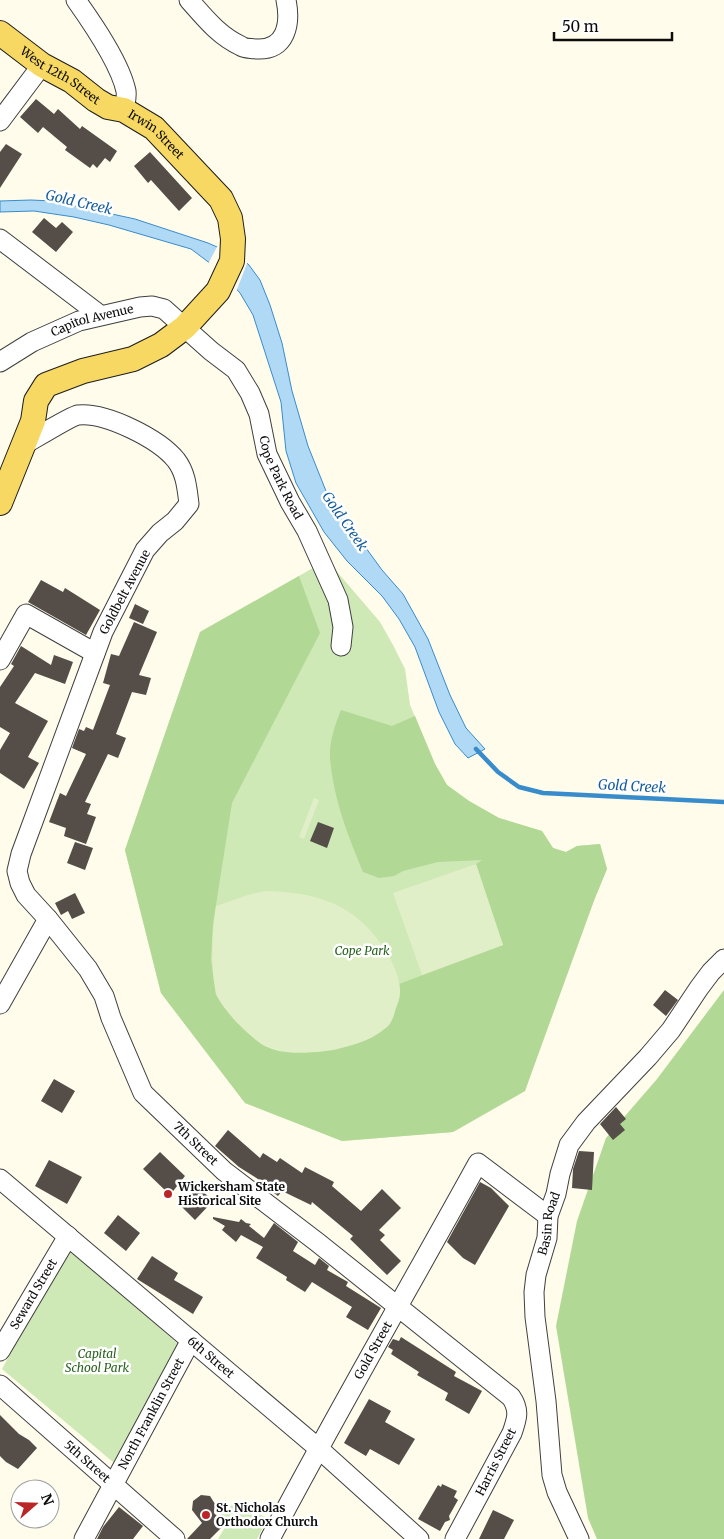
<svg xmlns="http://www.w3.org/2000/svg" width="724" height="1539" font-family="Merriweather,serif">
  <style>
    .green { fill: #cee8b6 }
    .forest { fill: #b1d995 }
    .pitch { fill: #e0efc7 }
    .water { fill: #b0d9f5; stroke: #388ccb }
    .pier { fill: #fffceb }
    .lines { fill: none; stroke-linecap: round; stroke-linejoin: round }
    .stream { stroke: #388ccb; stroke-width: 4.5 }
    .building { fill: #544d48 }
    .minor-casing { stroke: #3f3f3f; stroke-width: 21 }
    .major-casing { stroke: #1d1d1d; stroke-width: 26 }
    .minor { stroke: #fff; stroke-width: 19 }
    .major { stroke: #f7d862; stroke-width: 24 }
    .poi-dot { fill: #ba2628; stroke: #fff; stroke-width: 2 }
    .labels { text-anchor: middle; stroke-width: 5; stroke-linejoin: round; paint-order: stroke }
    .street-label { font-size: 12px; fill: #0c0c0c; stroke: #fff }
    .park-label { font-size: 12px; font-style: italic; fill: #29621d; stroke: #fff }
    .poi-label { font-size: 12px; font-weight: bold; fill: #0c0c0c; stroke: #fff; text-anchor: start }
    .water-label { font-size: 14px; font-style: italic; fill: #175d9b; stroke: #fff }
  </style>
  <rect width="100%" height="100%" fill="#fffceb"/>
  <path class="green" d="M327,560L380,622L393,645L405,669L410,705L435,764L447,785L469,801L499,818L542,831L553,848L566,852L577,846L600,844L607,869L565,970L525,1091L453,1132L342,1141L245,1103L161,993L125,850L200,632Z
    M69,1246L179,1345L119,1467L2,1369Z
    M237,1501L268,1519L257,1539H218L227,1524L220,1515Z"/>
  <path class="forest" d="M299,576L320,633L232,803L213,924L211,960L216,995L236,1022L267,1047L317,1052L335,1050L355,1044L373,1037L400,991L399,984L503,945L476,864L482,860L438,862L403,871L394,876L379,878L363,872C348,836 333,798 330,758C329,743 335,724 341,710L392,726L415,716L435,764L447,785L469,801L499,818L542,831L553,848L566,852L577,846L600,844L607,869L595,898L525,1091L453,1132L342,1141L245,1103L161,993L125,850L200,632Z
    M724,990V1539H597L588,1518L556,1326L577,1221L606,1138L657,1079Z"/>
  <path class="pitch" d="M314,798L319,800L304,839L299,837Z
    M476,864L503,945L422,975L393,893Z
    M265,891C313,892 352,902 381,944C390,956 401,977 400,993C400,999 397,1005 395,1011C394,1016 391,1024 387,1027C370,1042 345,1048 324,1051C306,1053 284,1055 267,1047C253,1041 224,1011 217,996C215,992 215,986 214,982C211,956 212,932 216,906L248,895Z"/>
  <path class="water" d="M31,200L52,201L135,219L208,243L240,257L249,265L260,280L270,305L282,343L292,391L308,446L328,496L382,570L403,594L428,639L450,695L466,728L485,749L468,758L455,744L439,712L415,647L399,619L382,596L347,561L324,532L296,483L286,451L281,402L253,315L240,293L219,270L191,249L109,225L74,217L34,211L0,212V201Z"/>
  <path class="pier" d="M218,245L241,255L248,261L236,292L217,272L208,264Z"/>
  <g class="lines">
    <path class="stream" d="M476,749L498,772L519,787L543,793L724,802"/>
  </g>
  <path class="building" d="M36,99L54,114L58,109L80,129L82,126L117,151L110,162L105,158L97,168L93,164L90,168L65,150L67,147L43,127L38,133L20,117Z
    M6,144L22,154L0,188V152Z
    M150,152L192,198L179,211L151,180L148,183L134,166Z
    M44,218L56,228L62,222L73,232L56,252L32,232Z
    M41,580L63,592L65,588L100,610L86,635L28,602Z
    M135,604L149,611L143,624L129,618Z
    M134,622L157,632L139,675L151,678L146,695L132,692L116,734L126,738L118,758L108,754L85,802L91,804L87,814L96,817L86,844L64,836L66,828L49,822L60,793L66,796L86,754L72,748L79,729L84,731L86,727L93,730L110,685L103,683L111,654L119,656Z
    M21,646L51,665L54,655L73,662L65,684L35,673L15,703L48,721L28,757L39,763L24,789L0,773V750L10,733L0,727V687L14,666L11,664Z
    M318,822L334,828L327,848L310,841Z
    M75,842L93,848L85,870L67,863Z
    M75,893L85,913L72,919L68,911L61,915L55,903Z
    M665,990L678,1000L666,1016L653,1005Z
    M54,1079L75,1091L62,1113L41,1101Z
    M616,1107L626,1119L620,1124L625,1130L613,1140L600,1124Z
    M228,1130L260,1158L263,1153L277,1162L280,1158L302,1173L305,1167L334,1182L332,1186L361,1211L382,1189L401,1208L379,1230L385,1235L380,1240L401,1261L387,1275L350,1239L353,1236L312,1202L311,1205L282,1191L278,1196L260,1183L261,1181L239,1167L215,1146Z
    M579,1151L594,1152L592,1190L572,1188L573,1169Z
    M160,1152L185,1176L170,1195L143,1169Z
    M49,1160L82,1177L67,1204L35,1186Z
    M480,1182L491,1188L509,1206L475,1265L463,1258L447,1242Z
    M196,1185L213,1201L195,1220L182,1207Z
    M118,1215L140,1233L126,1251L104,1233Z
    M213,1217L239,1222L241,1219L246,1223L251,1224L249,1226L264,1238L274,1223L298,1242L293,1251L315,1265L319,1258L329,1266L327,1270L348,1282L346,1286L381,1308L368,1330L346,1317L352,1307L312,1282L305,1292L286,1280L287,1277L256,1258L263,1247L241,1235L236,1242L222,1230L225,1226L213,1219Z
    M152,1256L178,1273L174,1280L203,1297L193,1314L137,1279Z
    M401,1337L456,1372L454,1376L482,1391L469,1414L445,1400L448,1393L417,1375L419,1372L391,1354L393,1350L388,1347L393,1339L399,1341Z
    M369,1399L391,1411L385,1422L415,1439L399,1465L370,1449L366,1456L344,1443Z
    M0,1415L19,1434L29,1440L37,1448L18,1469L6,1462L0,1456Z
    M442,1484L457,1491L454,1497L458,1500L449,1516L450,1520L445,1522L440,1531L418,1519L438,1485L441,1487Z
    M201,1495L210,1496L215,1504L214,1513L225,1524L210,1539H187L202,1523L192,1510L193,1501Z
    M119,1507L143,1526L133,1539H97L103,1527Z
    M493,1510L514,1520L504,1539H479Z"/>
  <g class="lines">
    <defs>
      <g id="minor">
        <path d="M76,0C93,24 120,63 126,91C127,97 125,104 124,110"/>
        <path d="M189,0C205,18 219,36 241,46C245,49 251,48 256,49C286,51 291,24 286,0"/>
        <path d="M0,121L42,65"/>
        <path d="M0,239L100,315"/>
        <path id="s1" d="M0,362L32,342L79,321L140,307L152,306L164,309L211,351L236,370L250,393L259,414L267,454L290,502L307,531L338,600L343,627L341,646"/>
        <path id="s2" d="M25,444C34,439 71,416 78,415C106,412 159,439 176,460C186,473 187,488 189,504L175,521L160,533L145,550L103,632L21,854L17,871L20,883L26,895L48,919L88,969L104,996L111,1018L143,1093L224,1171L317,1242L511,1397C520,1410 517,1419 512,1433L455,1539"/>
        <path d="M0,660L26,614L95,653"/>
        <path d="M0,1004L48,919"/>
        <path id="s3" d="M0,1179L318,1448L419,1539"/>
        <path id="s4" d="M0,1351L68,1236"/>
        <path id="s5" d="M0,1385L175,1539"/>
        <path id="s6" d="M84,1539L191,1340"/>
        <path id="s7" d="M270,1539C337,1412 409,1288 478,1163L548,1216"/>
        <path id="s8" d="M579,1539L557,1492L552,1475L546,1401L535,1317L534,1292L536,1275L547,1238L548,1216L556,1194L560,1174L569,1145L586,1122L648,1057L671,1030L699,988L711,972L724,959"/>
      </g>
      <g id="major">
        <path id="s9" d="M0,33L42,65L72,81L96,100L108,107L124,110L154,128L221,199L230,218L233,239L232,261L218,291L185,327L161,345L133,359L83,371L46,385L36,401L33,421L0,503"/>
      </g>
    </defs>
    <use href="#minor" class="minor-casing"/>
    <use href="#major" class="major-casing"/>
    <use href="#minor" class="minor"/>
    <use href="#major" class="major"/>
  </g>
  <g class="poi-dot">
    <circle cx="168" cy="1194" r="5"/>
    <circle cx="206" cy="1515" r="5"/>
  </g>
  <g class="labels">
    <g class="street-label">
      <text dy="4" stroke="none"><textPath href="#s9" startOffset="74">West 12th Street</textPath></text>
      <text dy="4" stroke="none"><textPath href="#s9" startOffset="188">Irwin Street</textPath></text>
      <text dy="4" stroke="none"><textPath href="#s1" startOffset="102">Capitol Avenue</textPath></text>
      <text dy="4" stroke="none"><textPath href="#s1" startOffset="388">Cope Park Road</textPath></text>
      <text transform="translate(125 592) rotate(-62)" y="4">Goldbelt Avenue</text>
      <text dy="4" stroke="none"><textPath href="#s2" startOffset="959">7th Street</textPath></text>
      <text dy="4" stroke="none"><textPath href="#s8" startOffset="324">Basin Road</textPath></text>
      <text dy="4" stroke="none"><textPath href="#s4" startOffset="66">Seward Street</textPath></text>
      <text dy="4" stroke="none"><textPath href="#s7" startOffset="215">Gold Street</textPath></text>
      <text dy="4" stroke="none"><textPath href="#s3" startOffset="276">6th Street</textPath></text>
      <text dy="4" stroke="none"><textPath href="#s6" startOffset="142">North Franklin Street</textPath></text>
      <text transform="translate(496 1462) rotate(-63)" y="4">Harris Street</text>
      <text dy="4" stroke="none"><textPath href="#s5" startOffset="116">5th Street</textPath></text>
    </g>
    <g class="park-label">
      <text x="362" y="955">Cope Park</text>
      <text x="97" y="1358">Capital<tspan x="97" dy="14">School Park</tspan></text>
    </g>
    <g class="poi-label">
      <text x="178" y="1191">Wickersham State<tspan x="178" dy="14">Historical Site</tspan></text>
      <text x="216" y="1512">St. Nicholas<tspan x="216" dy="14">Orthodox Church</tspan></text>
    </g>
    <g class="water-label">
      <text transform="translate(79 202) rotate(13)" y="5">Gold Creek</text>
      <text transform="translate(345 521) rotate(55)" y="5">Gold Creek</text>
      <text transform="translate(632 786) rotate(3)" y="5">Gold Creek</text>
    </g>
  </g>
  <g transform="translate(35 1504) rotate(70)"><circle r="24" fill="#ffffff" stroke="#9e9e9e"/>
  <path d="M0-4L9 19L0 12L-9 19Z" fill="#ba2628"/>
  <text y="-8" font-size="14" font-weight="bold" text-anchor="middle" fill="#0c0c0c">N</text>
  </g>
  <path d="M554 32v8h118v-8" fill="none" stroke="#0c0c0c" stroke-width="2.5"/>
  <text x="562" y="32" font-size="15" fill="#0c0c0c" stroke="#ffffff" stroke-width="4" paint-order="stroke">50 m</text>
</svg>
